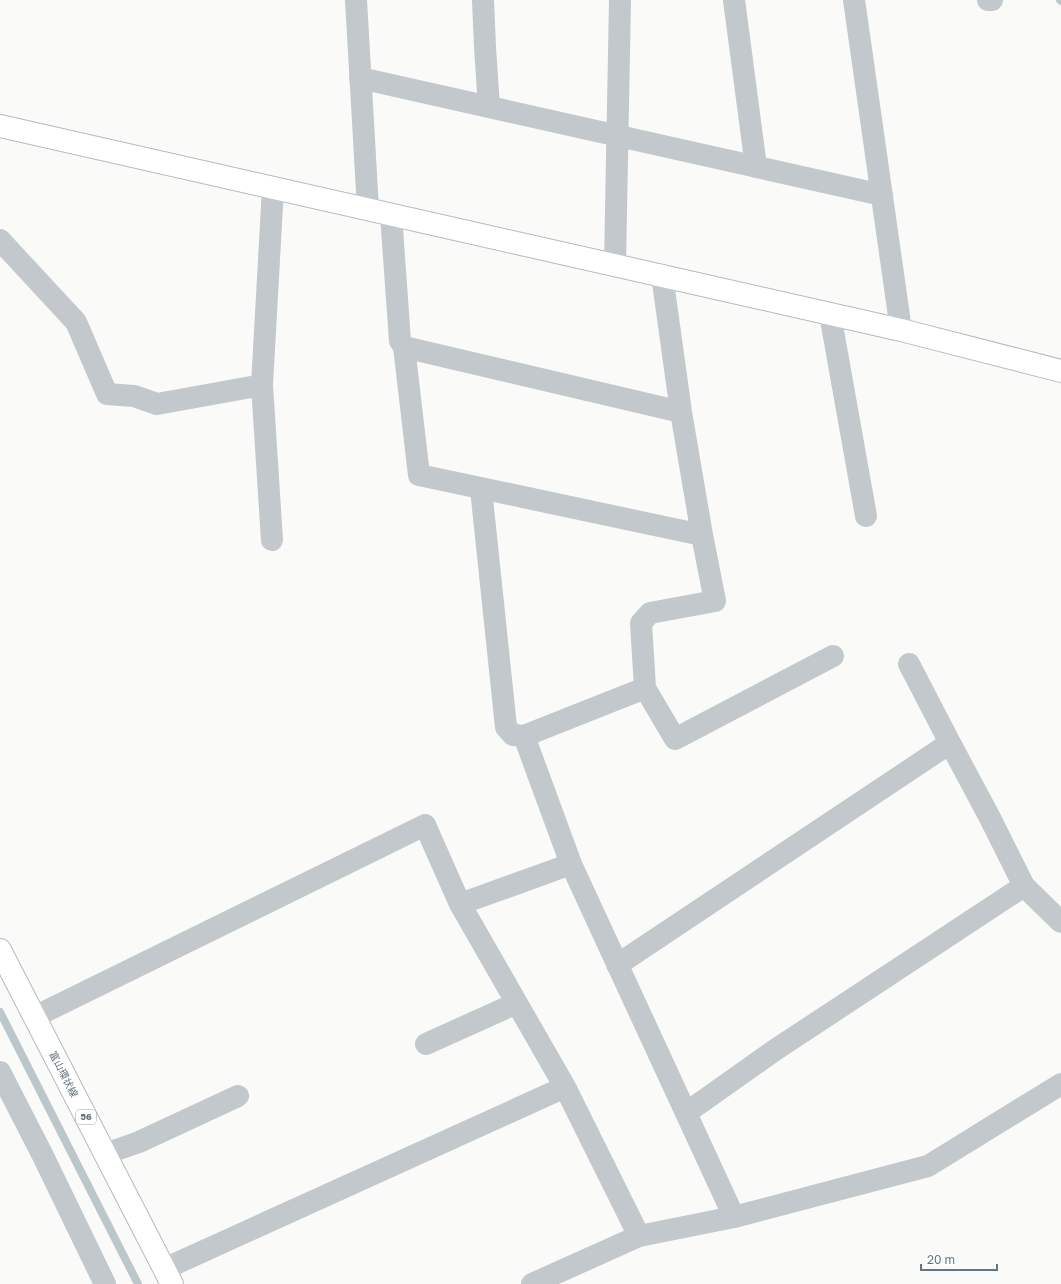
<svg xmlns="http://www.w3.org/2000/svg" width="1061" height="1284" font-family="'Golos Text','Noto Sans JP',sans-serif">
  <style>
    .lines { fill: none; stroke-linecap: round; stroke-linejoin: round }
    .stream { stroke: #bbc7cb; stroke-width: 8 }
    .secondary-casing { stroke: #b3babf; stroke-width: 24 }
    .primary-casing { stroke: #b5babe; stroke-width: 24 }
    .street { stroke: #c3c8cc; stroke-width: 22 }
    .secondary { stroke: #fff; stroke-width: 22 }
    .primary { stroke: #fff; stroke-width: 22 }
    .labels { text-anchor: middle; stroke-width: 4; stroke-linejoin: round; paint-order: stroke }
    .shield { fill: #fff; stroke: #939fa8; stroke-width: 1 }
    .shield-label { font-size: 9px; font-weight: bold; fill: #657683 }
    .street-label { font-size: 10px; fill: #657683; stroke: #fff }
  </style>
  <rect width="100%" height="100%" fill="#fafaf8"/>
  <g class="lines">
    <path class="stream" d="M1060,0L1061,1
      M0,1012L138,1284"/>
    <defs>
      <path id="secondary" d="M0,126L901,330L1061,371"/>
      <path id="primary" d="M0,950L172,1284"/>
    </defs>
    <use href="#secondary" class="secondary-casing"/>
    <use href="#primary" class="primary-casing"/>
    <path class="street" d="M356,0L368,209
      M483,0L485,47L489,107
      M734,0L756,167
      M854,0L901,330
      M988,0H992
      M360,78L882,195
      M391,215L400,341L404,347L419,475L702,535L681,412L662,275
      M0,240L76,322L107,394L134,396L157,404L262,385
      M615,265L620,0
      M830,314L866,516
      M404,347L681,412
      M481,489L506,727L513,735L524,736L571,864L734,1217L928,1166L1061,1084
      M272,540L262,385L273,188
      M909,664L950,743
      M645,688L675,739L833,656
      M524,736L645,688L641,623L650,613L715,601L702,535
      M460,904L571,864
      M617,965L950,743L990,818L1024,886L1061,922
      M34,1017L425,825L460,904L565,1087L639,1236
      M426,1044L517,1003
      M0,1072L43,1156L105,1284
      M686,1113L775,1050L1024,886
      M105,1154L139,1142L238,1096
      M164,1269L565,1087
      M532,1284L639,1236L734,1217"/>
    <use href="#secondary" class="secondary"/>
    <use href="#primary" class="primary"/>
  </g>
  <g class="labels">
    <rect class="shield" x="76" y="1110" width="20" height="14" rx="3"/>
    <g class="shield-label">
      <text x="86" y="1120">56</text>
    </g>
    <g class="street-label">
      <text transform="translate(64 1074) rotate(63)" y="4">富山環状線</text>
    </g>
  </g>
  <path d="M921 1264v6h76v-6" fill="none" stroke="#657683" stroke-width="2"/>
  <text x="927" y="1264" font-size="12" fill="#657683" stroke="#ffffff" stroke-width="3" paint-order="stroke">20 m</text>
</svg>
